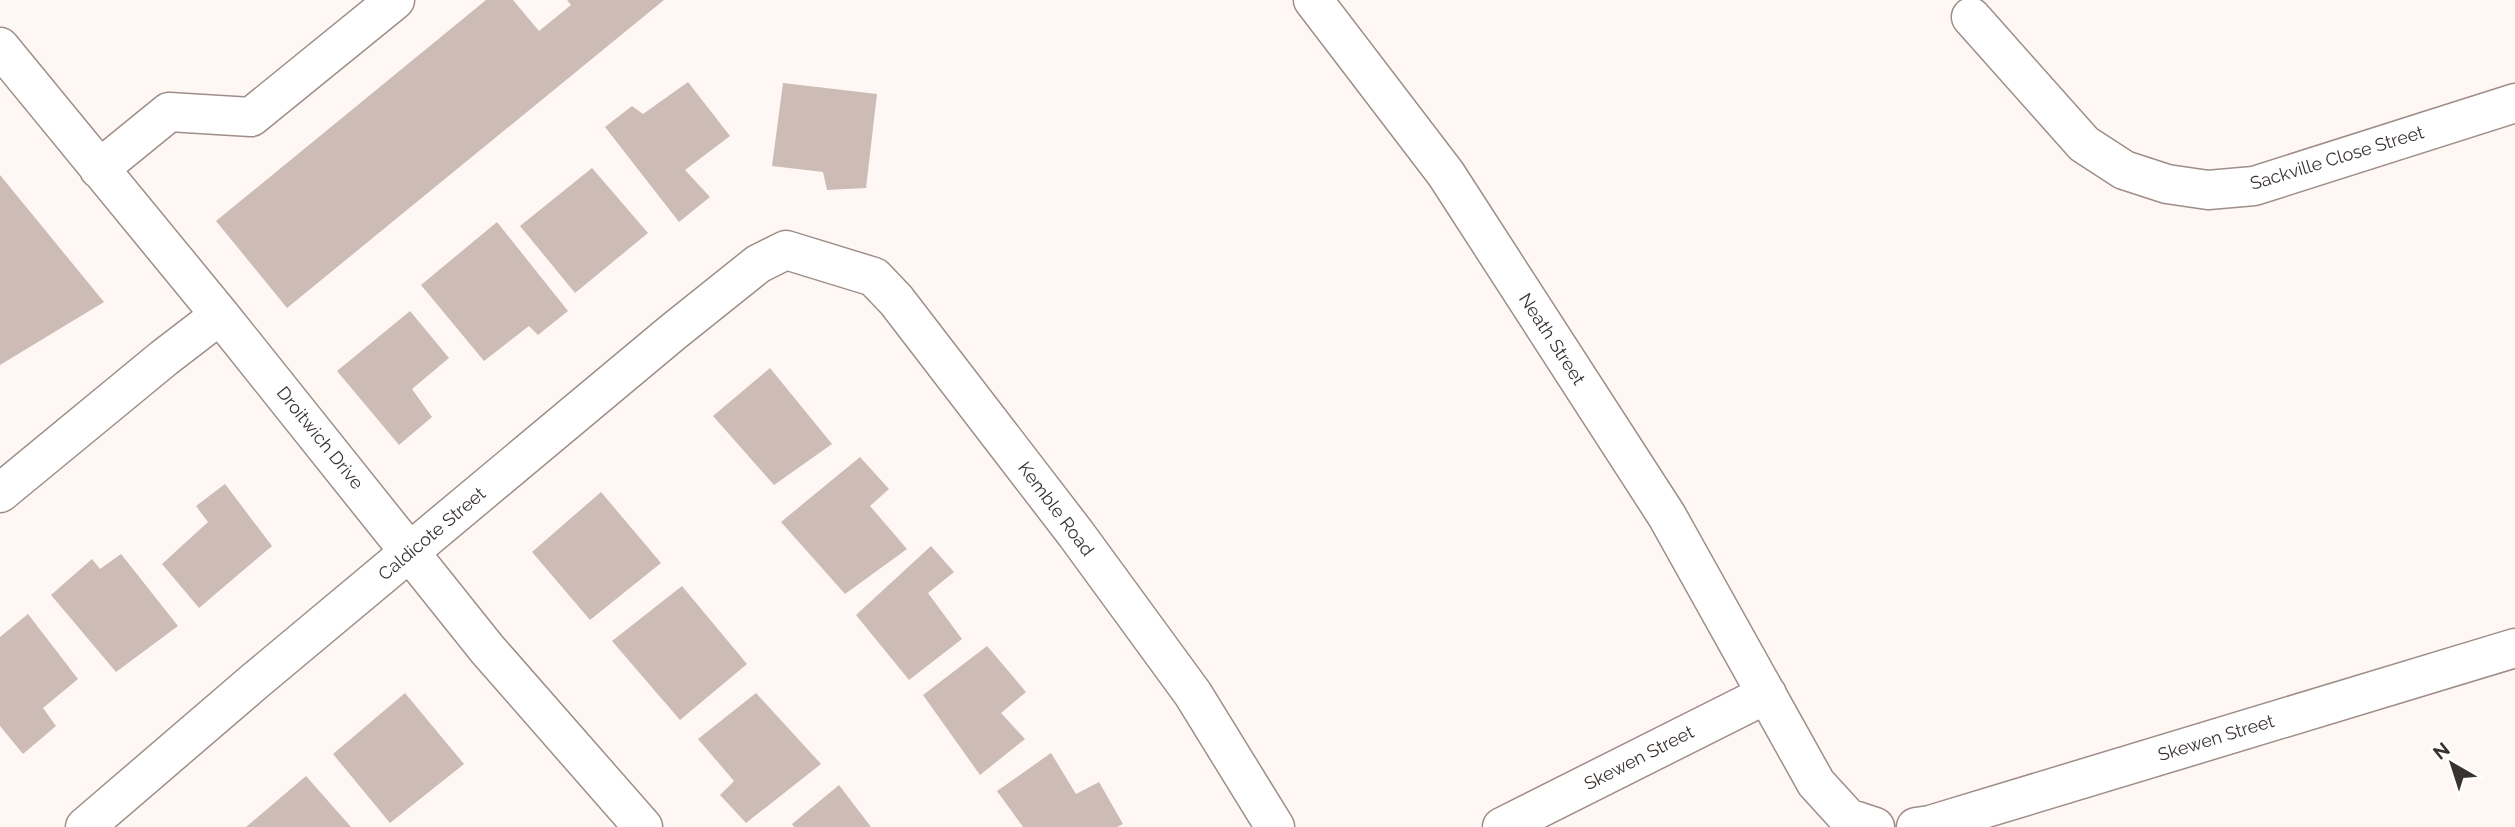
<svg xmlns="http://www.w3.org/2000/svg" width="2515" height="827" font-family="Raleway,sans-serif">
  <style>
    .building { fill: #cdbcb5 }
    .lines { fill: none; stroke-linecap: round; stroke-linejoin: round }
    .minor-casing { stroke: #9e8e87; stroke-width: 41 }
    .minor { stroke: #fff; stroke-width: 38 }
    .labels { text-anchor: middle; stroke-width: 6; stroke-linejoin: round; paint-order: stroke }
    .street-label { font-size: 18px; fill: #393330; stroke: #fff }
  </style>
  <rect width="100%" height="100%" fill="#fef7f4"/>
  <path class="building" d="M486,0H513L539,31L571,5L567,0H664L287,308L216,221Z
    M688,82L730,136L685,170L710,197L679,222L605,127L632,106L643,114Z
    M783,83L877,94L866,188L827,190L823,172L772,166Z
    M592,168L648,233L575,293L520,226Z
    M0,175L104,302L0,365Z
    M497,222L568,311L538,335L529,326L484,361L421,285Z
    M410,311L449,358L412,389L432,417L399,445L337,371Z
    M770,368L832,444L774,485L713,416Z
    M860,457L889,489L870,506L907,549L845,594L781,522Z
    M225,484L272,546L199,608L162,564L208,522L196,506Z
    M601,492L661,563L590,620L532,552Z
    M931,546L954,572L928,593L962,639L909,680L856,615Z
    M121,554L178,626L116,672L51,595L92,559L100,569Z
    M682,586L747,664L680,720L612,641Z
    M28,614L78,679L43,708L56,726L23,754L0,726V637Z
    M987,646L1026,692L1001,713L1025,739L980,775L923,695Z
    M405,693L464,764L390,823L333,754Z
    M756,693L821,764L746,823L720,795L734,781L698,739Z
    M1051,753L1076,794L1099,782L1123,824L1117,827H1023L997,791Z
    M306,776L351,827H246Z
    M839,785L871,827H794L792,824Z"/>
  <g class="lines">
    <defs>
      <path id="minor" d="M1313,0L1446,174L1667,516L1816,783L1848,818L1875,827
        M1971,17L2084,144L2124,170L2167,184L2208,190L2254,186L2515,103
        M0,47L220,315L487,649L643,827
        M99,169L169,112L251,117L395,0
        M0,493L164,358L220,315
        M85,827L255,681L673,332L758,264L786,250L874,277L896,300L1076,534L1193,694L1275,827
        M1502,827L1767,694
        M1916,827L1930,825L2515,648"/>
    </defs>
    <use href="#minor" class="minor-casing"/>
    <use href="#minor" class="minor"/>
  </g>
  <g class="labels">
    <g class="street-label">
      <text transform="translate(2337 158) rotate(-17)" y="6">Sackville Close Street</text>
      <text transform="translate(1552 339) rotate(57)" y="6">Neath Street</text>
      <text transform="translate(320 438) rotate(51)" y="6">Droitwich Drive</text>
      <text transform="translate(1056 509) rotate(53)" y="6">Kemble Road</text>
      <text transform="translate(432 534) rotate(-40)" y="6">Caldicote Street</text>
      <text transform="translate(2216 738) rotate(-17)" y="6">Skewen Street</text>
      <text transform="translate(1639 758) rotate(-27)" y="6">Skewen Street</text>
    </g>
  </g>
  <g transform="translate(2452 764) rotate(321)" stroke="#ffffff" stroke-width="5" paint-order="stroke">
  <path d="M0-5L12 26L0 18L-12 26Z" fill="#393330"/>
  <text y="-10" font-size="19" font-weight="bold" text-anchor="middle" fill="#393330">N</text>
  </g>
</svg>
